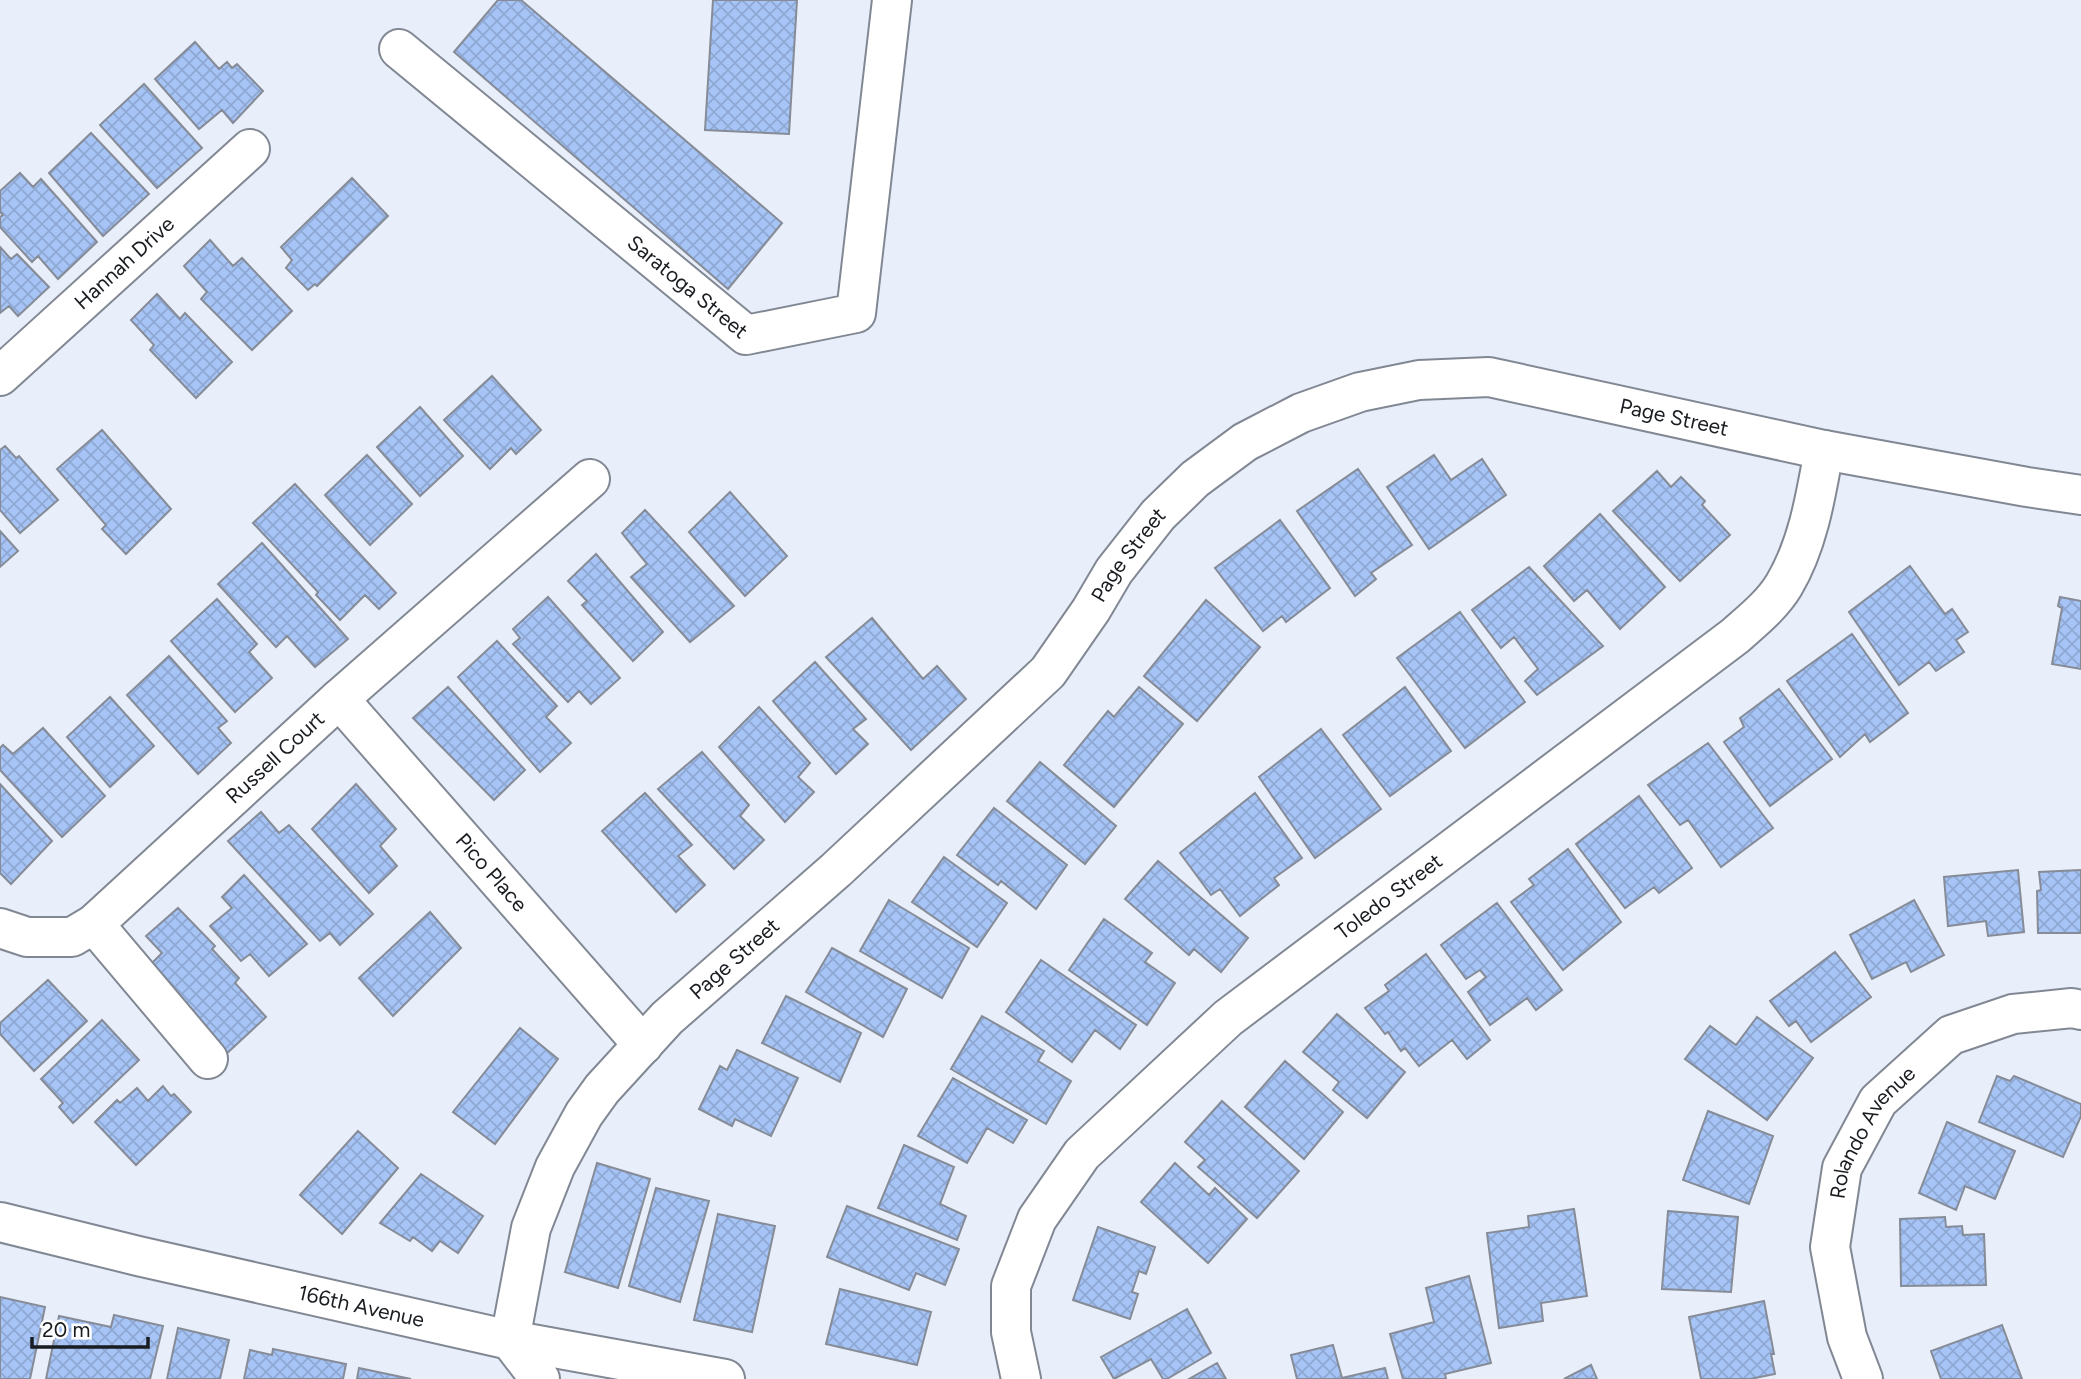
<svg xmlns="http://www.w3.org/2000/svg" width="2081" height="1379" font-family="Figtree,sans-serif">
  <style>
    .building { fill: url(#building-cross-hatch); stroke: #868c97; stroke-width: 2 }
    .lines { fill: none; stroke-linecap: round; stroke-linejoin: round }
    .street-casing { stroke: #828893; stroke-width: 42 }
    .street { stroke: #fff; stroke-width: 38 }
    .labels { text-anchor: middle; stroke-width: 6; stroke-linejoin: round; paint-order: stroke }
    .street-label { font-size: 21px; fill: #191c20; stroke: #fff }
  </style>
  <defs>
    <pattern id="building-cross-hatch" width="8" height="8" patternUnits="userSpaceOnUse" patternTransform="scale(1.75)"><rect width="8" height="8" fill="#a7c4f6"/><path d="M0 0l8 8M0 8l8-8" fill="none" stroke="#8fa8d3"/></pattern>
  </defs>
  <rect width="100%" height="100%" fill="#e8effb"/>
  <path class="building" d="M498,0H521L782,223L728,289L454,52Z
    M713,0H797L789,134L705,130Z
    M195,42L219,69L227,62L232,68L237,64L263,91L233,123L222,110L199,129L155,79Z
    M144,84L202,148L157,188L100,125Z
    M91,133L149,194L103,236L49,173Z
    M20,173L33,187L41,179L97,242L58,279L38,256L32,262L0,227V217L3,215L0,212V191Z
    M352,178L388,216L317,286L315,284L308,290L286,268L292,260L281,247Z
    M210,240L233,266L242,258L292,311L252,350L201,299L207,292L184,266Z
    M0,247L11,259L17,254L49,287L18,316L9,306L0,313Z
    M157,294L180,319L185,313L232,362L196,398L150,350L154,345L131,320Z
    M492,376L541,430L516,454L511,448L490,469L444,420Z
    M420,407L463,456L420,496L377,447Z
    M102,430L171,509L126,554L102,529L106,525L57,469Z
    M5,446L16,458L19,456L58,500L20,533L0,510V450Z
    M367,455L412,504L370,545L325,495Z
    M1434,455L1451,480L1482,459L1506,495L1429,549L1387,487Z
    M1358,469L1412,545L1371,573L1376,579L1355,596L1297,511Z
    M1657,471L1671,487L1681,477L1705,501L1702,505L1730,535L1680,581L1613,511Z
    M295,484L396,593L379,609L365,595L340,620L316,595L318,592L253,523Z
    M730,492L787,556L745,596L689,532Z
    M645,510L734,606L690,642L631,577L647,564L622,533Z
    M1600,514L1665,587L1620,629L1587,590L1574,601L1544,566Z
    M1280,520L1330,588L1286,622L1282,616L1263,631L1215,568Z
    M0,531L18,551L0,567Z
    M262,543L348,639L315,667L287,636L276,647L218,584Z
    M596,554L663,632L633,661L582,605L587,601L568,581Z
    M1910,566L1945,614L1952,609L1968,632L1956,640L1964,652L1936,671L1929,662L1899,685L1849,612Z
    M1529,567L1603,646L1537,695L1525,681L1538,669L1514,637L1501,648L1472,610Z
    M548,597L620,678L591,704L579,691L568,702L513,644L520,638L513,629Z
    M2060,597L2081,601V669L2052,664L2062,608L2058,606Z
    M217,599L257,644L249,652L272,678L235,712L171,641Z
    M1206,600L1260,647L1197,721L1144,676Z
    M1460,612L1525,702L1465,748L1397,658Z
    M872,618L923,679L937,666L966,699L911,750L826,657Z
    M1852,634L1908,713L1870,742L1865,734L1840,757L1787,681Z
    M497,641L557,706L546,717L571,743L540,772L458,677Z
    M169,656L227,721L218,728L231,743L198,774L127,695Z
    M815,662L866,719L853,729L868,744L836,774L773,701Z
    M448,687L525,770L494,800L413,718Z
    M1139,687L1183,724L1114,807L1064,765L1108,711L1114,717Z
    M1405,687L1451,751L1390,796L1343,735Z
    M1779,689L1832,759L1770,806L1724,742L1744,727L1740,718Z
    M110,697L154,746L110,787L67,737Z
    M759,707L810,763L798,777L814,792L785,822L719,747Z
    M43,728L105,796L62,837L0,770V748L3,745L13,754Z
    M1321,729L1381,809L1315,858L1259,777Z
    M1708,743L1773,828L1721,867L1688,820L1680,825L1648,785Z
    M702,752L749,805L740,816L764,840L734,869L658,789Z
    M1040,762L1116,826L1085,864L1007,801Z
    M0,784L52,841L11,884L0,873Z
    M356,784L396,829L380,846L397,866L369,893L312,829Z
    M645,793L692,845L678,856L705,885L676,912L602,831Z
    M1255,793L1302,858L1274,878L1279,885L1240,916L1220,889L1211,895L1180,853Z
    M1639,796L1692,868L1659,893L1654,887L1625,908L1576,844Z
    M994,808L1067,865L1036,909L1001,881L998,885L957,855Z
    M261,812L279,833L289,825L373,914L340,945L330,933L320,941L228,841Z
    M1568,849L1621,922L1563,970L1511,902L1534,885L1529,879Z
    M944,857L1007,903L977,947L912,902Z
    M1158,861L1248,938L1221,972L1194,949L1189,955L1125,899Z
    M2018,870L2024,932L1988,936L1986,921L1948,926L1944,877Z
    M2081,870V933H2038L2037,891L2041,890L2039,872Z
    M244,875L307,944L269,976L250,954L241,961L210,926L232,908L222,897Z
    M889,900L969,948L942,998L860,951Z
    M1914,900L1944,955L1911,972L1906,962L1872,979L1850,935Z
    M1497,903L1562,990L1536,1010L1527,998L1490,1025L1468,992L1486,977L1480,970L1466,979L1441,945Z
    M178,908L215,946L212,949L239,978L235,983L266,1017L225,1055L147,968L162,953L146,936Z
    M430,912L461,948L393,1016L359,978Z
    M1104,919L1152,953L1145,962L1175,983L1147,1025L1069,970Z
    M832,948L907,989L883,1037L806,992Z
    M1835,952L1871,997L1811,1042L1796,1021L1789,1026L1770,1001Z
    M1426,954L1490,1040L1467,1059L1452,1040L1419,1066L1405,1048L1401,1051L1388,1032L1385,1034L1365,1008L1389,991L1385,985Z
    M1041,960L1136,1025L1120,1049L1095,1030L1072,1062L1006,1012Z
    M48,980L87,1021L34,1071L0,1034V1023Z
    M786,996L861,1033L840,1082L762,1043Z
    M1337,1014L1405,1072L1367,1118L1333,1090L1339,1082L1303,1052Z
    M982,1016L1044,1051L1038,1061L1071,1081L1046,1124L951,1069Z
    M1757,1017L1813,1058L1767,1120L1685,1059L1710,1026L1736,1045Z
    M102,1020L139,1060L73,1123L59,1107L63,1103L41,1079Z
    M520,1028L558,1059L495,1144L453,1112Z
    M737,1050L798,1078L771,1136L735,1119L732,1126L699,1109L720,1066L727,1070Z
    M1285,1061L1343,1112L1304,1159L1245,1107Z
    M1997,1076L2010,1081L2014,1076L2081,1104V1116L2063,1157L1979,1122Z
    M953,1078L1027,1120L1013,1143L987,1128L967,1163L918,1136Z
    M163,1086L171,1096L174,1094L191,1112L136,1165L95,1122L117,1100L120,1103L137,1088L148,1101Z
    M1222,1101L1299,1171L1257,1218L1198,1167L1205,1160L1185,1142Z
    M1708,1111L1773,1136L1749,1204L1683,1180Z
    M1947,1122L2015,1151L1995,1199L1965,1186L1956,1210L1919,1193Z
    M358,1131L398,1168L342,1234L300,1195Z
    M904,1145L954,1167L940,1204L966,1216L957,1240L878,1208Z
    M597,1163L650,1179L618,1288L565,1272Z
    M1175,1163L1209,1195L1215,1188L1247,1219L1208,1263L1141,1202Z
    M421,1174L483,1216L458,1253L440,1241L432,1251L413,1237L410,1241L380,1223Z
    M656,1188L709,1201L680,1302L629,1286Z
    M847,1206L959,1249L945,1285L916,1273L909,1290L827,1257Z
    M1574,1209L1587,1296L1541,1303L1543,1321L1499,1328L1487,1233L1529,1227L1528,1216Z
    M1668,1211L1738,1217L1731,1292L1662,1289Z
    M718,1214L775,1226L752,1332L694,1320Z
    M1945,1217L1946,1227L1962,1226L1963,1235L1984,1234L1986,1285L1901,1286L1900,1219Z
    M1098,1227L1155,1247L1146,1274L1139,1271L1132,1292L1138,1294L1130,1319L1073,1300Z
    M1469,1276L1491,1363L1445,1374L1446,1379H1403L1390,1334L1434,1322L1426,1288Z
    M840,1289L931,1312L917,1365L826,1344Z
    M0,1297L45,1307L30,1379H0Z
    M1764,1301L1774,1354H1771L1775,1374L1750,1379H1701L1689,1317Z
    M1187,1309L1211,1353L1167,1379H1163L1151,1359L1114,1379L1101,1357Z
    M114,1315L163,1326L150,1379H46L59,1316L111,1327Z
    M2002,1325L2022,1379H1941L1931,1351Z
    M178,1328L229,1340L220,1379H167Z
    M1333,1345L1342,1378L1385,1368L1388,1379H1297L1291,1355Z
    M273,1349L346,1364L343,1379H244L250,1350L272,1355Z
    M1217,1363L1226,1379H1189Z
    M1591,1365L1597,1379H1564Z
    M359,1368L411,1379H357Z"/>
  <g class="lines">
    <defs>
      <g id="street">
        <path id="s1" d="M399,49L746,335L856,313L892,0"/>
        <path id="s2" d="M0,376L250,149"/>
        <path id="s3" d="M339,699L643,1045"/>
        <path d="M94,924L208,1059"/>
        <path id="s4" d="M0,928L27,937H72L94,924L339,699L590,479"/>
        <path id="s5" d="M0,1222L138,1256L510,1340L725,1379"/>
        <path id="s6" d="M540,1379L510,1340L531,1228L555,1167L584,1114L602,1089L667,1018L836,870L1048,672L1091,610L1114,571L1158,515L1195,479L1245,442L1301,413L1360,392L1419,380L1489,377L1824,450L2027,487L2081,495"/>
        <path id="s7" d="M1021,1379L1011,1332V1286L1037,1219L1082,1154L1228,1018L1735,636C1753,620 1772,605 1784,585C1808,545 1816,495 1824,450"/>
        <path id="s8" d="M1863,1379L1847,1337L1830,1247L1842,1168L1878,1101L1951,1035L2013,1014L2072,1008L2081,1010"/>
      </g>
    </defs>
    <use href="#street" class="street-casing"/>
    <use href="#street" class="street"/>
  </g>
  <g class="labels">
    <g class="street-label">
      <text dy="7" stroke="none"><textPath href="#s2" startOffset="168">Hannah Drive</textPath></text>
      <text dy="7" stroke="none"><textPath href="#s1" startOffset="374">Saratoga Street</textPath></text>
      <text dy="7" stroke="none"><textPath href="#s6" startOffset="1682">Page Street</textPath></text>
      <text dy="7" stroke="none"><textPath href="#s6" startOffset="1073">Page Street</textPath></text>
      <text dy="7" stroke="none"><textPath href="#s4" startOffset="345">Russell Court</textPath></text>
      <text dy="7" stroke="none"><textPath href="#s3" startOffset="231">Pico Place</textPath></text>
      <text dy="7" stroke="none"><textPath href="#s7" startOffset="646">Toledo Street</textPath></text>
      <text dy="7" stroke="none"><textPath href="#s6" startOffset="506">Page Street</textPath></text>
      <text dy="7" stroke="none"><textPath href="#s8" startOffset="262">Rolando Avenue</textPath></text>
      <text dy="7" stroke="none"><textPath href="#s5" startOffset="371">166th Avenue</textPath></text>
    </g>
  </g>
  <path d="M32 1337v10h116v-10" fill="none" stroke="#191c20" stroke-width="3.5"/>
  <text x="42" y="1337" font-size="21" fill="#191c20" stroke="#ffffff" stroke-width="5" paint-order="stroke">20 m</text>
</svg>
